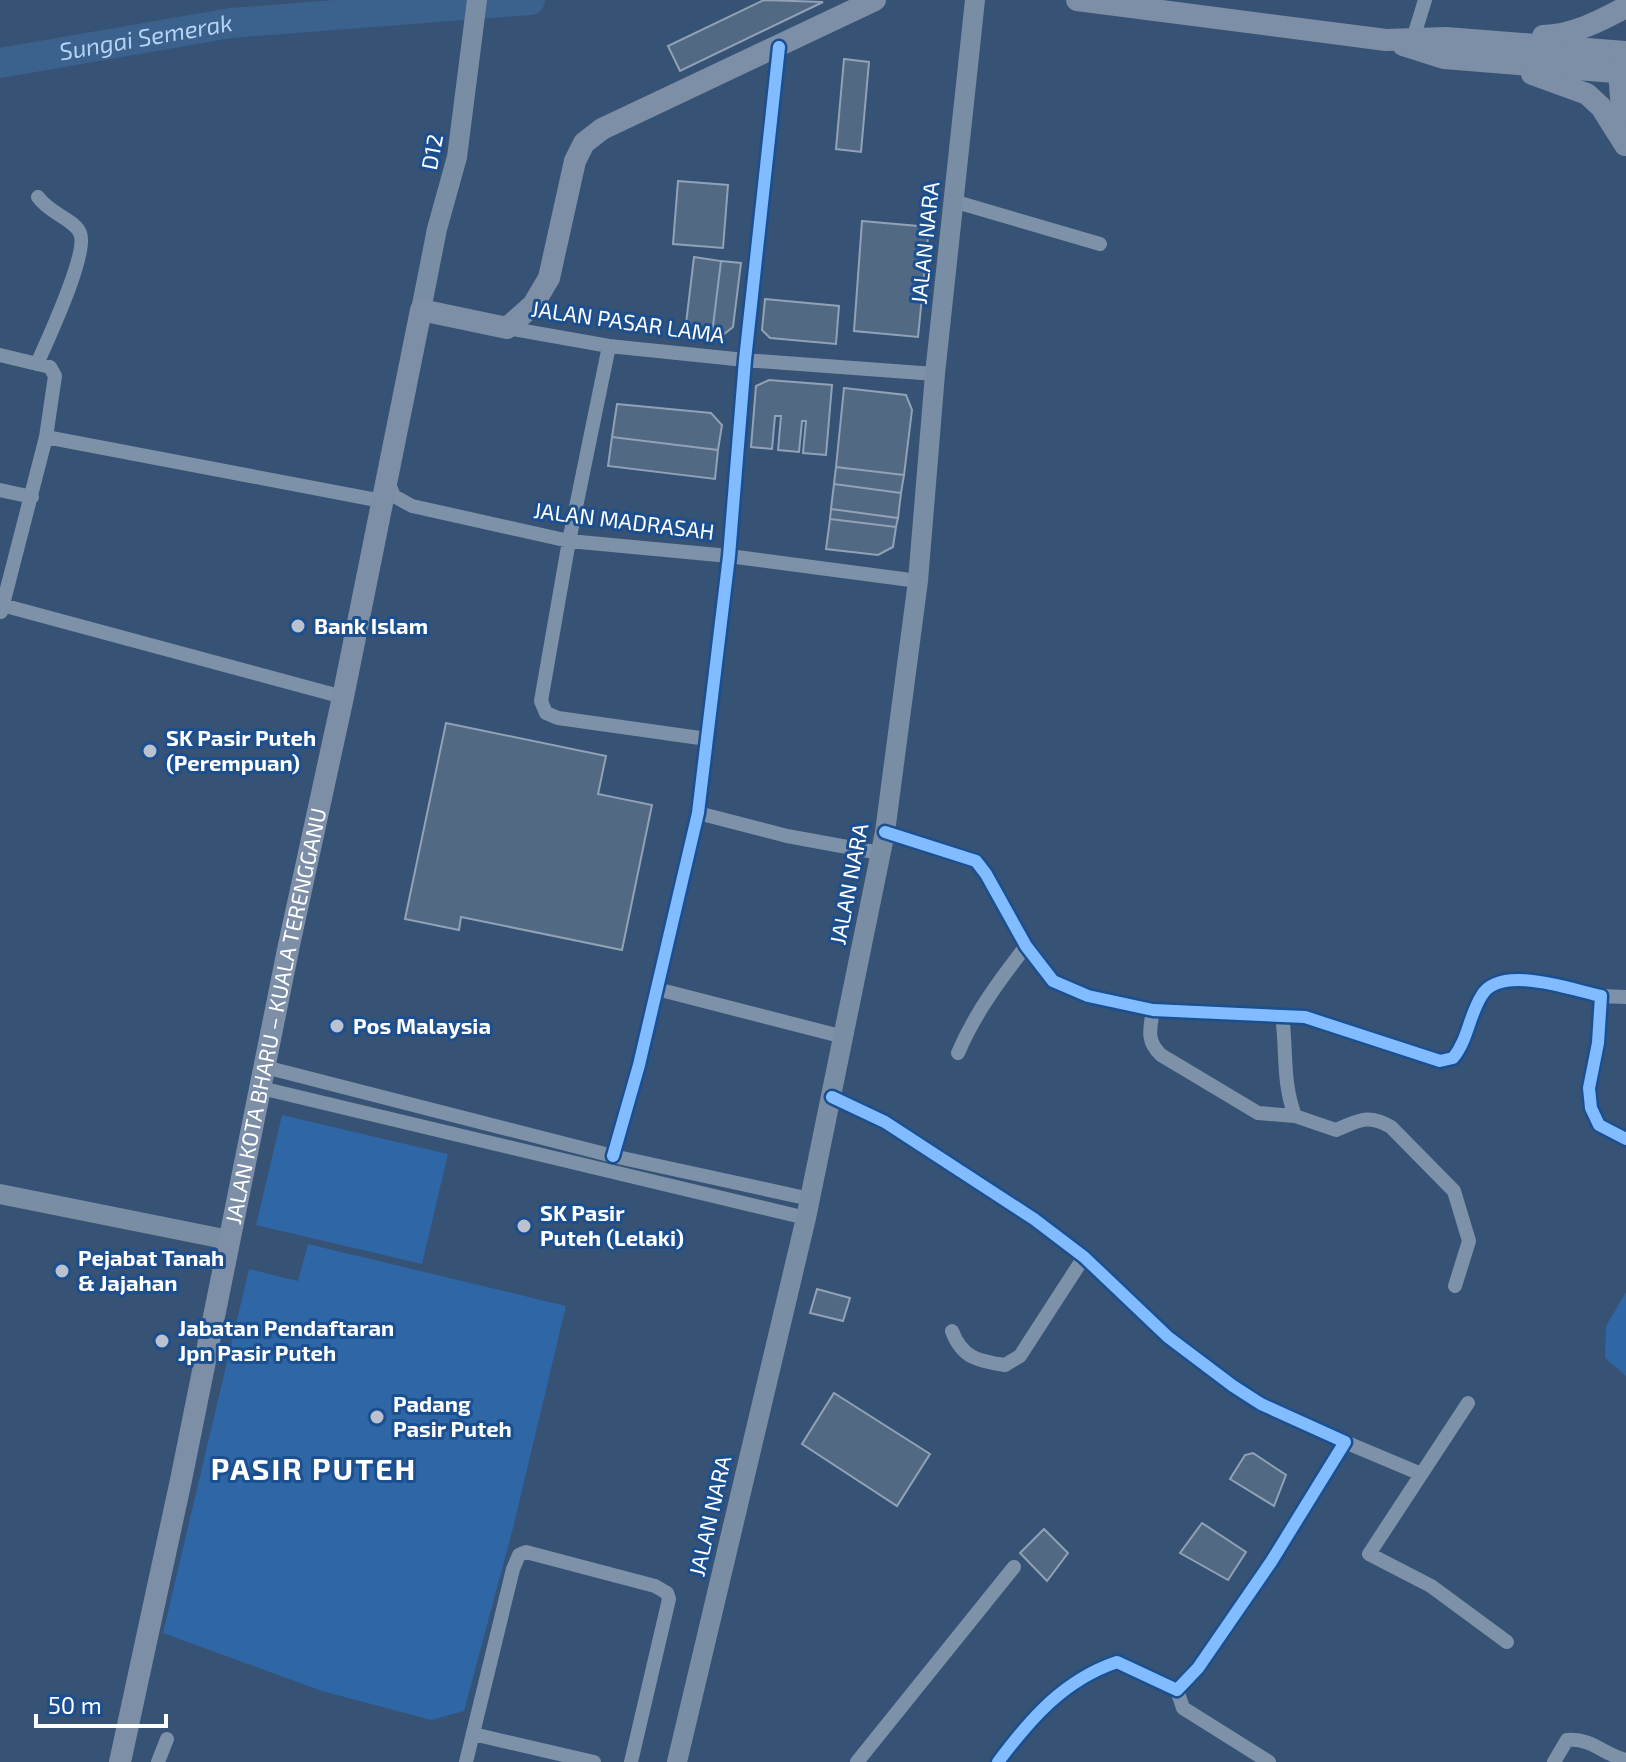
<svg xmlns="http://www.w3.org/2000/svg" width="1626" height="1762" font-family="'Exo 2',sans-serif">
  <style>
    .green { fill: #2f66a5 }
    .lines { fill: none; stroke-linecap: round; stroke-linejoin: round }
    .river { stroke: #3b618d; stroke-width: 30 }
    .building { fill: #526984; stroke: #92a2b6; stroke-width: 2 }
    .street { stroke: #7d92a8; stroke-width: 14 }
    .secondary { stroke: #798da4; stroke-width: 20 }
    .primary { stroke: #7d8ea7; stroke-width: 22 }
    .cycleway-casing { stroke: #1b4f8f; stroke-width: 17 }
    .cycleway { stroke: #80bcff; stroke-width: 12 }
    .poi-dot { fill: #b9c2ce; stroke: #1b4f8f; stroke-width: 3 }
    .labels { text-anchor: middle; stroke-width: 6; stroke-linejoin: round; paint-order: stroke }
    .street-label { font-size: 22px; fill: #fff; stroke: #1b4f8f }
    .poi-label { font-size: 22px; font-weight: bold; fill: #fff; stroke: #1b4f8f; text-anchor: start }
    .water-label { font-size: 24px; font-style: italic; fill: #b5d3f5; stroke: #1b4f8f }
    .district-label { font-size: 30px; font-weight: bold; letter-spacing: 2px; fill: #fff; stroke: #1b4f8f }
  </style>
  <rect width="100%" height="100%" fill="#365274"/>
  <path class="green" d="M282,1115L448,1154L422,1264L256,1225Z
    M308,1244L566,1306L513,1528L464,1711L431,1720L322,1691L163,1633L249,1269L298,1281Z
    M1626,1292V1376L1605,1358L1606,1326Z"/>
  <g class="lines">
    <path class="river" id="s1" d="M0,63L231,23L530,0"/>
  </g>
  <path class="building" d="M764,0L823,2L680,71L668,46Z
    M844,59L869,62L861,152L836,149Z
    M678,181L728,185L723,248L673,244Z
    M862,221L929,227L918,337L854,331Z
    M694,257L721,261L712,334L685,332Z
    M721,261L741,263L733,327L723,335L712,334Z
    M765,299L839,306L836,344L770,338L762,330Z
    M769,380L832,385L826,455L803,453L806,421H802L799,452L778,450L781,416H775L772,449L751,447L756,386Z
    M844,388L906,395L912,410L904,475L836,467Z
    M617,404L711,413L722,425L718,450L612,437Z
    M612,437L718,450L715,479L608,466Z
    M836,467L904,475L901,493L834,484Z
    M834,484L901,493L898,518L831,509Z
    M831,509L898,518L896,527L830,519Z
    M830,519L896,527L893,547L878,555L826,549Z
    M446,723L606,756L598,794L652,805L622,950L461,917L459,930L405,919Z
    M817,1289L850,1298L843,1321L810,1313Z
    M834,1393L930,1454L897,1506L802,1444Z
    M1253,1453L1286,1475L1274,1506L1230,1479L1245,1455Z
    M1202,1523L1246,1552L1228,1580L1180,1553Z
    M1044,1529L1068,1553L1047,1581L1020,1553Z"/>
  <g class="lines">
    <path class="street" d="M1413,39L1425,0
      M953,201L1100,244
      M507,328L609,346L745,360L935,374
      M609,346L569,541L541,701L546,713L558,718L707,739
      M0,355L50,367L55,376L46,437L1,612
      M37,364C47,341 89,252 80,233C74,219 50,214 38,197
      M46,437L382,501
      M387,480L394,496L412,506L569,541L729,556L918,581
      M0,490L32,497
      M2,605L343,697
      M698,813L787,836L880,853
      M885,832L976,861L986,874L1026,946L1053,981L1088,996L1153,1010L1305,1017L1440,1061L1453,1058C1468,1040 1469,1015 1482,995C1501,964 1572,990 1601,996L1598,1043L1589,1088L1591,1108L1599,1125L1626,1139
      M657,989L844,1037
      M1601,996L1626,997
      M1153,1010C1150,1029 1146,1041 1161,1055L1258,1113L1295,1116
      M1282,1015C1287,1051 1282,1081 1295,1116L1336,1130C1358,1121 1368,1113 1391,1127L1454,1191L1469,1241L1455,1286
      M958,1053C975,1013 999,981 1026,946
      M265,1067L613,1156L810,1199
      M261,1088L806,1218
      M832,1097L885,1122L1034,1219L1084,1257L1168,1337L1233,1386L1261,1404L1345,1442L1271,1562L1198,1668L1177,1690L1117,1662C1064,1680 1031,1718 998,1762
      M613,1156L639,1065L698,813L729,556L745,360L779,47
      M952,1331C962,1358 978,1361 1005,1365L1020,1356L1084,1257
      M1468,1403L1369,1554L1431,1586L1507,1642
      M1345,1442L1421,1474
      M1177,1690L1183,1708L1269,1762
      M473,1734L594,1762
      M158,1762L167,1739
      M466,1762L513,1569L519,1555L526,1552L655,1586L667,1593L669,1599L631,1762
      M857,1762L1014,1567
      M1554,1762L1567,1740C1593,1738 1602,1754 1626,1760"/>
    <path class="secondary" d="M421,310L437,229L457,157L477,0
      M0,1194L229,1240
      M677,1762L806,1218L885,832L918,581L935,374L975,0"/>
    <g class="primary">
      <path d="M1077,0L1386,40L1446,38L1626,52"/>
      <path d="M1543,36C1573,35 1600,21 1626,7"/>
      <path d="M1403,45L1444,58L1626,73"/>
      <path d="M1622,58L1619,72L1624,135"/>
      <path d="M1532,74L1587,94L1601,107L1625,145"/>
      <path id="s2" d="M120,1762L181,1480L289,945L343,697L421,310L507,328L533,305L549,278L575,161L584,143L602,129L875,0"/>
    </g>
    <defs>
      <path id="cycleway" d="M885,832L976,861L986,874L1026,946L1053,981L1088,996L1153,1010L1305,1017L1440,1061L1453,1058C1468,1040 1469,1015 1482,995C1501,964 1572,990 1601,996L1598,1043L1589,1088L1591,1108L1599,1125L1626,1139
        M832,1097L885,1122L1034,1219L1084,1257L1168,1337L1233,1386L1261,1404L1345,1442L1271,1562L1198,1668L1177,1690L1117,1662C1064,1680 1031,1718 998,1762
        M613,1156L639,1065L698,813L729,556L745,360L779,47"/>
    </defs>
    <use href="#cycleway" class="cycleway-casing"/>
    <use href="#cycleway" class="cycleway"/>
  </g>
  <g class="poi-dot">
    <circle cx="298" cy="626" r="8"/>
    <circle cx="150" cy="751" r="8"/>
    <circle cx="337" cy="1026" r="8"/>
    <circle cx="524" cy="1226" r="8"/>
    <circle cx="62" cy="1271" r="8"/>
    <circle cx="162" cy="1341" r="8"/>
    <circle cx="377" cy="1417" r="8"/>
  </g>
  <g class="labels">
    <g class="street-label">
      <text transform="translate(432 152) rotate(-79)" y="8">D12</text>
      <text transform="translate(925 243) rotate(-84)" y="8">JALAN NARA</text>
      <text transform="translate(628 322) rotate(8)" y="8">JALAN PASAR LAMA</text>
      <text transform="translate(624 521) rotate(7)" y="8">JALAN MADRASAH</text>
      <text transform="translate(849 884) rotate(-79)" y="8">JALAN NARA</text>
      <text dy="8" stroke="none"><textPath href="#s2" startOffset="762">JALAN KOTA BHARU – KUALA TERENGGANU</textPath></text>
      <text transform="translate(710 1516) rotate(-77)" y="8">JALAN NARA</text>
    </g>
    <g class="poi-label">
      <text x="314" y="634">Bank Islam</text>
      <text x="166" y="746">SK Pasir Puteh<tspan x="166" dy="25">(Perempuan)</tspan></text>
      <text x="353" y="1034">Pos Malaysia</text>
      <text x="540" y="1221">SK Pasir<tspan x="540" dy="25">Puteh (Lelaki)</tspan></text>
      <text x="78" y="1266">Pejabat Tanah<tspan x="78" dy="25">&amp; Jajahan</tspan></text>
      <text x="178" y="1336">Jabatan Pendaftaran<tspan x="178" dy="25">Jpn Pasir Puteh</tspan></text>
      <text x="393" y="1412">Padang<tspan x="393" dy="25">Pasir Puteh</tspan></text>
    </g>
    <g class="water-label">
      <text dy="8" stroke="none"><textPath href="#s1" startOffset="148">Sungai Semerak</textPath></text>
    </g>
    <g class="district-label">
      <text x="314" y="1480">PASIR PUTEH</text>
    </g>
  </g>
  <path d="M36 1714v12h130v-12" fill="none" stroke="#ffffff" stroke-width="4"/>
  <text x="48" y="1714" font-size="24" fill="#ffffff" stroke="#1b4f8f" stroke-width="6" paint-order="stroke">50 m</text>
</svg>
